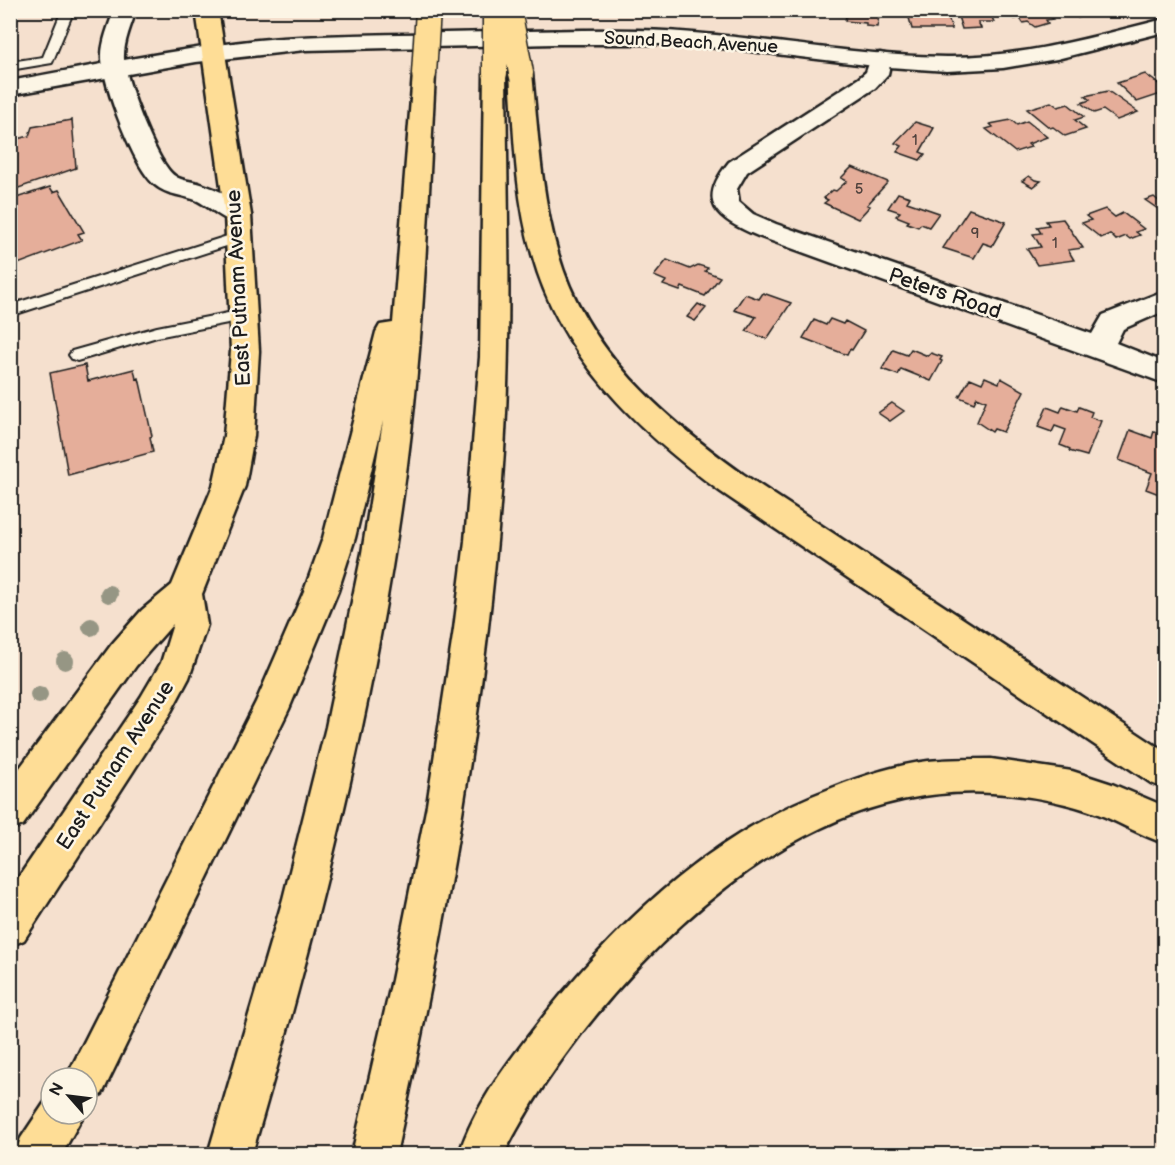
<svg xmlns="http://www.w3.org/2000/svg" width="1175" height="1165" font-family="'Balsamiq Sans',sans-serif">
  <style>
    .building { fill: #e5ae9a; stroke: #1c1c1c; stroke-width: 1.5 }
    .lines { fill: none; stroke-linecap: round; stroke-linejoin: round }
    .lane-casing { stroke: #1c1c1c; stroke-width: 4 }
    .street-casing { stroke: #1c1c1c; stroke-width: 5 }
    .secondary-casing { stroke: #1c1c1c; stroke-width: 5 }
    .primary-casing { stroke: #1c1c1c; stroke-width: 5 }
    .highway-casing { stroke: #1c1c1c; stroke-width: 5 }
    .lane { fill: #fcf5e5; fill-rule: evenodd }
    .street { fill: #fcf5e5; fill-rule: evenodd }
    .secondary { fill: #fcf5e5; fill-rule: evenodd }
    .primary { fill: #fedd96; fill-rule: evenodd }
    .highway { fill: #fedd96; fill-rule: evenodd }
    .highway-bridge-casing { stroke: #1c1c1c; stroke-width: 27; stroke-linecap: butt }
    .highway-bridge { stroke: #fedd96; stroke-width: 24 }
    .tree { fill: #969684 }
    .labels { text-anchor: middle; stroke-width: 5; stroke-linejoin: round; paint-order: stroke }
    .far-number-label { font-size: 15px; fill: #4e403c }
    .far-street-label { font-size: 18px; fill: #1c1c1c; stroke: #fcf5e5 }
    .street-label { font-size: 21px; fill: #1c1c1c; stroke: #fcf5e5 }
  </style>
  <rect width="100%" height="100%" fill="#f5e0ce"/>
  <filter id="ink" filterUnits="userSpaceOnUse"><feTurbulence type="fractalNoise" baseFrequency=".0167" numOctaves="2"/><feDisplacementMap in="SourceGraphic" scale="12" xChannelSelector="R" yChannelSelector="G"/><feConvolveMatrix kernelMatrix="1 2 1 2 8 2 1 2 1" color-interpolation-filters="sRGB"/></filter>
  <g filter="url(#ink)">
    <path class="building" d="M847,10H885V16H879L877,27L866,26V23L845,21Z
      M956,10H989L994,22H978L981,28L962,29Z
      M1046,10L1053,19L1046,20L1048,23L1035,27L1028,22L1023,23L1020,18L1014,19L1008,11Z
      M1066,10H1095L1097,12L1078,18Z
      M908,14H947L952,29H912Z
      M1145,74L1164,88V93L1137,102L1117,83Z
      M1108,91L1138,112L1117,120L1103,110L1094,113L1081,103L1090,100L1085,96Z
      M1051,102L1058,107L1068,104L1084,117L1075,120L1086,129L1065,136L1053,127L1050,128L1027,109Z
      M72,120L76,168L10,191V163L16,161L10,162V141L29,136L32,127Z
      M1011,120L1017,125L1027,121L1047,137L1028,144L1031,147L1015,152L986,129L993,127L990,124Z
      M915,122L934,128L920,152L925,154L920,160L897,152L902,146L895,143Z
      M852,167L888,182L867,205L870,206L858,219L824,203L828,200L824,198L833,190L836,191L847,181L841,178Z
      M1029,176L1035,180L1041,181L1033,187L1022,181Z
      M50,187L53,192L59,190L84,232L78,234L82,240L10,267V200Z
      M898,193L910,197L907,202L939,213L929,227L921,224L918,227L907,223L909,221L896,216L900,212L888,208Z
      M1154,197L1159,201L1164,198V213L1145,200Z
      M969,209L1006,222L992,246L983,243L974,258L943,248Z
      M1105,209L1115,217L1123,213L1144,229L1136,232L1140,235L1130,239L1126,236L1116,240L1110,234L1101,238L1082,223L1091,220L1086,216Z
      M1063,219L1083,248L1068,250L1074,260L1037,265L1027,249L1041,247L1033,234L1041,233L1037,227L1049,225L1046,221Z
      M667,260L690,269L698,265L708,268L705,271L720,277L705,296L682,287L680,291L663,285L666,281L654,276Z
      M763,293L791,303L767,339L746,331L756,317L734,310L745,294L759,299Z
      M698,304L706,308L695,321L687,317Z
      M830,319L843,324L845,321L864,331L852,350L850,349L847,355L803,338L814,320L826,325Z
      M911,349L928,356L931,353L942,357L940,360L942,361L931,381L901,369L898,375L882,369L893,350L907,355Z
      M85,365L88,381L134,369L136,379L139,378L152,436L150,437L153,452L68,475L50,373Z
      M985,377L999,383L1001,378L1024,391L1003,432L994,429L992,432L977,422L986,401L977,397L974,403L959,397L970,378L982,383Z
      M892,403L904,411L890,421L878,413Z
      M1063,406L1077,411L1079,407L1092,412L1090,417L1101,421L1087,456L1069,451L1070,449L1060,445L1066,430L1055,426L1052,432L1038,427L1047,407L1060,412Z
      M1130,430L1152,438L1154,431L1164,435V496L1146,489L1152,473L1119,460Z"/>
    <g class="lines">
      <defs>
        <path id="lane" d="M62,10H74L52,63L10,70V62L43,57Z
          M240,232L247,237L245,240L10,316V305Z
          M243,310L248,311L251,315L248,319L157,337L77,361L72,359L69,355L72,351L157,327Z"/>
        <path id="street" d="M114,10H136C131,26 123,43 124,59C126,82 157,164 175,176C182,181 192,181 201,184C217,189 241,200 251,215L247,221C227,226 215,210 198,201C185,195 166,195 155,185C134,168 104,87 102,59C101,43 109,26 114,10Z
          M880,53L888,55L891,60L888,74L875,88L747,172L737,189L739,202L753,214L776,224L1092,334L1103,315L1164,291V311L1123,329L1116,343L1164,362V383L758,236C716,218 696,203 729,162L859,78L866,72L872,55Z"/>
        <path id="secondary" d="M1164,19V32L1057,59L1003,68L947,71L875,66L734,49L662,44H554L305,50L196,62L10,95V81C93,66 175,49 258,40C320,34 383,35 445,33C509,32 574,29 638,30C741,32 843,56 946,57C1022,58 1092,37 1164,19Z"/>
        <path id="primary" d="M196,10H218L251,215L259,351L254,436L245,486L202,594L207,625L189,678L167,719L24,940L10,946V890L141,697L161,663L173,624L136,666L23,825L10,830V781L112,644L142,610L172,585L213,486L224,436L231,351L225,215Z"/>
        <path id="highway" d="M495,66L503,68L506,73C507,199 512,325 504,451C489,688 447,922 396,1154H352L392,980L427,805L454,629L465,541L480,357L484,73L487,68Z
          M521,66L529,68L532,73C538,133 541,194 558,253C586,351 663,417 743,474L1164,751V788L1151,783L721,492C637,430 560,357 532,254C515,195 514,133 510,73L513,68Z
          M424,67L432,69L435,74C428,204 424,335 407,465C377,699 318,928 252,1154H208L283,899L326,727L362,553L383,421L355,538L338,591L289,709L102,1094L87,1101V1078H66L256,702L304,591L323,538L376,332L380,325L393,323L413,74L416,69Z
          M991,759L1072,771L1112,784L1164,806V843C1142,836 1121,823 1098,814C1065,802 1027,795 992,793C935,789 872,803 821,828C696,886 565,1032 504,1154H459C475,1103 514,1054 547,1012C624,916 715,832 832,788C862,776 895,765 928,761C949,759 970,759 991,759Z
          M51,1097V1114H84L62,1154H15L21,1138L47,1099Z"/>
      </defs>
      <use href="#lane" class="lane-casing"/>
      <use href="#street" class="street-casing"/>
      <use href="#secondary" class="secondary-casing"/>
      <use href="#primary" class="primary-casing"/>
      <use href="#highway" class="highway-casing"/>
      <use href="#lane" class="lane"/>
      <use href="#street" class="street"/>
      <use href="#secondary" class="secondary"/>
      <use href="#primary" class="primary"/>
      <use href="#highway" class="highway"/>
      <defs>
        <path id="highway-bridge" d="M509,10L521,73
          M495,12V73
          M424,74L428,10"/>
      </defs>
      <use href="#highway-bridge" class="highway-bridge-casing"/>
      <use href="#highway-bridge" class="highway-bridge"/>
    </g>
    <g class="tree">
      <circle cx="109" cy="594" r="9"/>
      <circle cx="91" cy="627" r="9"/>
      <circle cx="65" cy="661" r="9"/>
      <circle cx="39" cy="695" r="9"/>
    </g>
  </g>
  <g class="labels">
    <g class="far-number-label">
      <text x="915" y="145">1</text>
      <text x="859" y="194">5</text>
      <text x="975" y="238">9</text>
      <text x="1055" y="248">1</text>
    </g>
    <g class="far-street-label">
      <text transform="translate(691 42) rotate(3)" y="6">Sound Beach Avenue</text>
    </g>
    <g class="street-label">
      <text transform="translate(238 288) rotate(-93)" y="7">East Putnam Avenue</text>
      <text transform="translate(945 293) rotate(19)" y="7">Peters Road</text>
      <text transform="translate(115 765) rotate(-57)" y="7">East Putnam Avenue</text>
    </g>
  </g>
  <rect width="1175" height="1165" fill="none" stroke="#fcf5e5" stroke-width="36"/>
  <rect x="18" y="18" width="1139" height="1129" fill="none" stroke="#1c1c1c" stroke-width="2" filter="url(#ink)"/>
  <g transform="translate(69 1096) rotate(298)"><circle r="28" fill="#fcf5e5" stroke="#a29e95" stroke-width="1.5"/>
  <path d="M0-4.5L10 22L0 15L-10 22Z" fill="#1c1c1c"/>
  <text y="-9" font-size="16" font-weight="bold" text-anchor="middle" fill="#1c1c1c">N</text>
  </g>
</svg>
